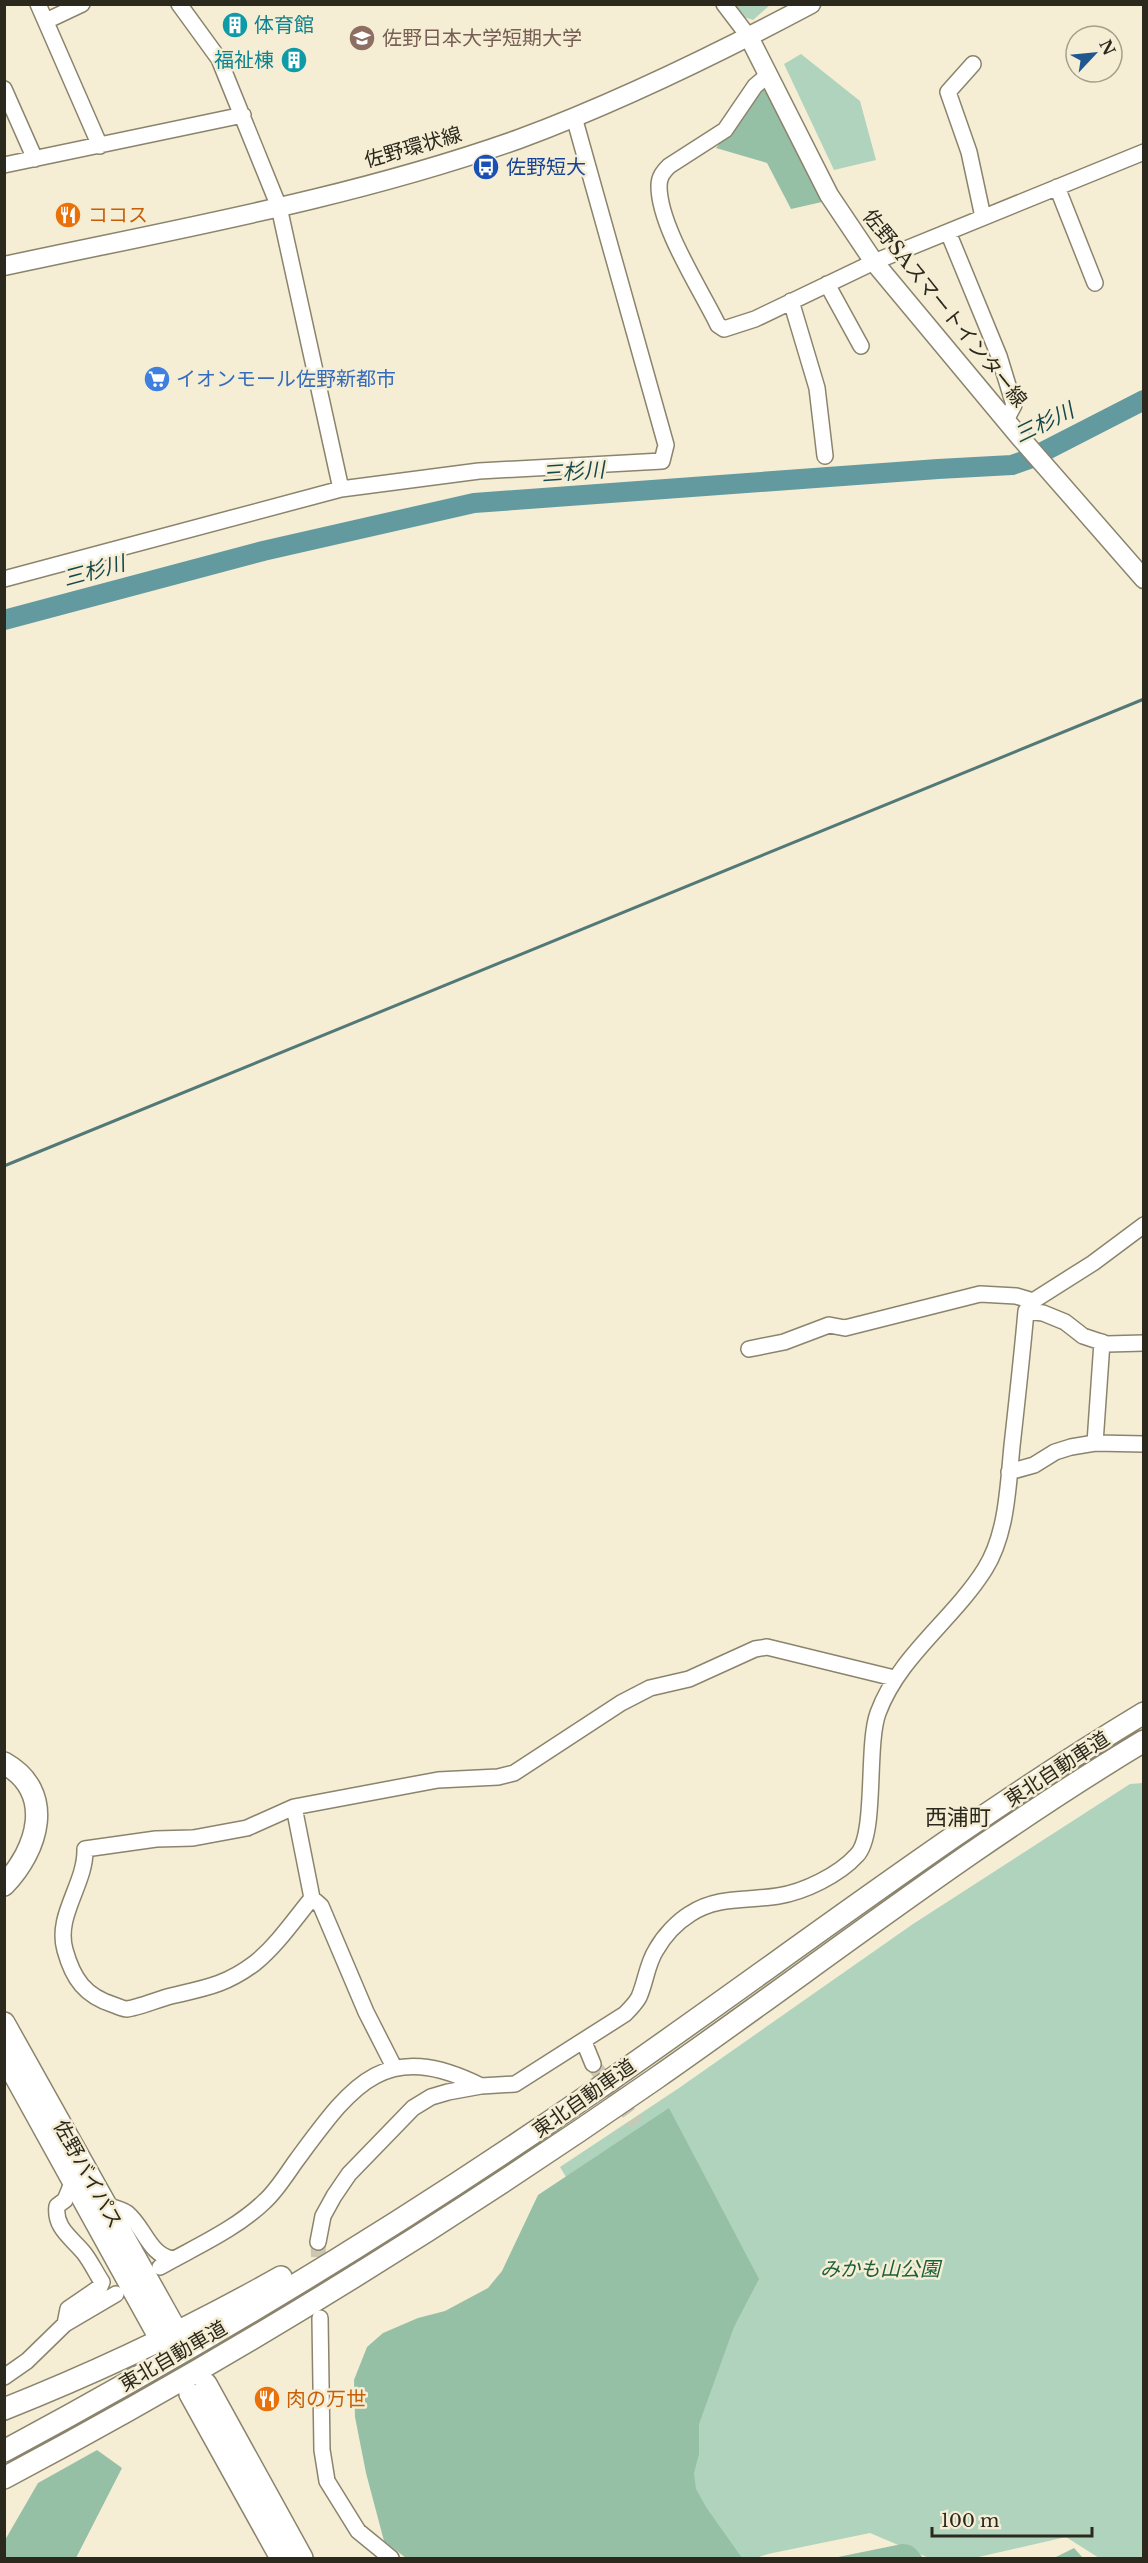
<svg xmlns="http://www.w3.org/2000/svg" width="1148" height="2563" font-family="'Libre Baskerville','Noto Sans JP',serif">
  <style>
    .green { fill: #b0d3bd }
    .forest { fill: #95c0a6 }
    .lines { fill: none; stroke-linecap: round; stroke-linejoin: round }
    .stream { stroke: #527878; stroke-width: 3 }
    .river { stroke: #639a9f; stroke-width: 20 }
    .minor-tunnel { stroke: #cdc6b0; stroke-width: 15; stroke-dasharray: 15 8; stroke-linecap: butt }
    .minor-casing { stroke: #8b846d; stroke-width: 18 }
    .major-casing { stroke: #8b846d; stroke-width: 21 }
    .highway-casing { stroke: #8b846d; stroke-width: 24 }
    .minor { stroke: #fff; stroke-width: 15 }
    .major { stroke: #fff; stroke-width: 18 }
    .highway { stroke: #fff; stroke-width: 21 }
    .labels { text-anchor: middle; stroke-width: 5; stroke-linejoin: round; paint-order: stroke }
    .culture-label { font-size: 20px; fill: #0d838f; stroke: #f5eed4; text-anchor: start }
    .education-label { font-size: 20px; fill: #785e54; stroke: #f5eed4; text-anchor: start }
    .street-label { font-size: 20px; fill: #2b281e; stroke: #f5eed4 }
    .transit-label { font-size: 20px; fill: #164399; stroke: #f5eed4; text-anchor: start }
    .food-label { font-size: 20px; fill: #c56008; stroke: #f5eed4; text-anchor: start }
    .shop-label { font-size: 20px; fill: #366cbe; stroke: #f5eed4; text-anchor: start }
    .park-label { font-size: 20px; font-style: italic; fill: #195f3d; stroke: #f5eed4 }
    .water-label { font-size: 21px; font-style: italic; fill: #15484c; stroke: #f5eed4 }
    .quarter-label { font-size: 22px; fill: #2b281e; stroke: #f5eed4 }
  </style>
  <rect width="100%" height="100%" fill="#f5eed4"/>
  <path class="green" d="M731,5H770L753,20L738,15Z
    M801,54L860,101L876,160L834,170L784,64Z
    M1143,1783V2558H1099L1066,2537L974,2558H929L870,2533L768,2554L756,2558H656L598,2231L560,2167L679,2088L913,1924L1130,1784Z"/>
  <path class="forest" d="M764,89L822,202L791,209L767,163L716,148Z
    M669,2108L759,2279L734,2327L699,2424V2454L694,2473L696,2489L706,2507L742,2558H406L384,2541L366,2473L355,2417L354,2380L367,2347L383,2333L418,2318L445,2311L488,2288L502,2271L538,2195Z
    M97,2450L122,2468L76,2558H5V2540L38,2483Z
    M902,2544C913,2544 917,2550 923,2558H833Z
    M1074,2548L1083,2558H1054Z"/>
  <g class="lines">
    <path class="stream" d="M4,1166L1144,699"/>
    <path class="river" d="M4,620L263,551L474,503L938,469L1012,465L1029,459L1144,400"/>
    <path class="minor-tunnel" d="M593,2064L636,2123
      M318,2242L320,2305"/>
    <defs>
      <path id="minor" d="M38,4L100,146
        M179,4L219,59L279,207L341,489
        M724,4L749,37
        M46,21L82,4
        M973,64L948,92L969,152L983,217
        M769,74L755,86L725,130L669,166C663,172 659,177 659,186C659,226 700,288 718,325L724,329L755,319L874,262L1144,152
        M4,89L35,159
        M4,165L243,115
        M1057,187L1095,283
        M948,232L999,356L1014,405L1006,420
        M827,284L861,346
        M791,301L817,388L825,456
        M4,579L341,489L479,471L662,461L666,445L574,117
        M1026,1311L1043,1313L1065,1322L1083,1336L1107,1344L1144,1343
        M749,1349L784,1342L829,1325L845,1328L980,1294L1016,1296L1033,1301
        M1095,1443L1102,1342
        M1009,1472L1034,1465L1055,1452L1071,1447L1095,1443L1144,1444
        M294,1807L312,1898L321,1906L366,2012L394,2067
        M312,1898C294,1920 277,1945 255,1963C226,1985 205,1988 171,1996C159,1999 137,2008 127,2009C123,2009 117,2006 114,2005C85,1996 73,1979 65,1950C55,1915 86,1884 85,1849L156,1839L193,1838L247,1828L294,1807L438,1780L498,1777L514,1773L621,1703L650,1688L689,1679L755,1649L767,1647L894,1678
        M584,2042L593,2064
        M105,2205C112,2207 121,2209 127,2213C145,2228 149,2255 173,2259
        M318,2242L323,2216L334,2196L349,2174L413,2108L431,2097L448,2092L481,2086L515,2084L625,2014C630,2009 636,2003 639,1997C646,1981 647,1964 656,1950C664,1936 677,1922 690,1914C717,1896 747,1901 778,1896C804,1892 839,1875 857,1855C877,1834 866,1746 878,1713C899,1656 953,1620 985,1569C1007,1534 1008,1486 1012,1446C1017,1401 1022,1356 1026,1311L1033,1301L1093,1263L1144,1225
        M160,2267C195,2247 235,2230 265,2201C277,2190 286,2175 296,2161C351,2087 383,2037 481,2086
        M320,2318L322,2450L327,2481L358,2531L391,2558
        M65,2324L68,2309L100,2287L102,2282C96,2273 91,2262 84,2253C72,2238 54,2228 57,2206L65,2200L73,2181
        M4,2377L27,2361L65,2324L116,2294"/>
      <path id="major" d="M749,37L829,195L874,262L1018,435L1144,579
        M4,266C176,229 353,198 519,139C619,102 717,54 811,4"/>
      <path id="highway" d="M4,1763C56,1792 38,1850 4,1885
        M4,2023L173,2325
        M4,2056L157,2333
        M206,2384L302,2558
        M190,2394L281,2558
        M4,2409C100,2371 192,2327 281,2277
        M4,2451C207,2342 404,2223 593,2092C776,1966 953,1828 1144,1713
        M4,2478C229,2359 446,2224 655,2079C817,1966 974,1843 1144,1741"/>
    </defs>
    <use href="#minor" class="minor-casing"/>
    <use href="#major" class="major-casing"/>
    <use href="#highway" class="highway-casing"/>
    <use href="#minor" class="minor"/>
    <use href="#major" class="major"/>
    <use href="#highway" class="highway"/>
  </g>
  <defs>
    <symbol id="building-disc" viewBox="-11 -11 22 22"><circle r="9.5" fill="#0f9aa8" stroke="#f5eed4"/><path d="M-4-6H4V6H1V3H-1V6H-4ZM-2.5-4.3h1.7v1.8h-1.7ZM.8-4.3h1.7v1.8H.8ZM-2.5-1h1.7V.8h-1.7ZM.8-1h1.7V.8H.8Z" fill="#fff"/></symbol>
    <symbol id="university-disc" viewBox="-11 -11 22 22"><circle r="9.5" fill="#8d6e63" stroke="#f5eed4"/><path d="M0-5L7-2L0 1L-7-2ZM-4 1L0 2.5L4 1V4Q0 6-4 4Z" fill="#fff"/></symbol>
    <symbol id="bus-disc" viewBox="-11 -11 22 22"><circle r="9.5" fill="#1a4fb4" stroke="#f5eed4"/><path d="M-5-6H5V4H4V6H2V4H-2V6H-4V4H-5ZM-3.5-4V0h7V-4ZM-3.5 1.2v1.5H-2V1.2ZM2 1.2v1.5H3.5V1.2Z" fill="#fff"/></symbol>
    <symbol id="restaurant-disc" viewBox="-11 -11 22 22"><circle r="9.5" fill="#e8710a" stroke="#f5eed4"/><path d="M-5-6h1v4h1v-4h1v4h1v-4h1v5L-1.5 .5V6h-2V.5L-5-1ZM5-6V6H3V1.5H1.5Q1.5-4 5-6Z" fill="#fff"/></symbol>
    <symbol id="supermarket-disc" viewBox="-11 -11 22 22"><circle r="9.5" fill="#3f7fe0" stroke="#f5eed4"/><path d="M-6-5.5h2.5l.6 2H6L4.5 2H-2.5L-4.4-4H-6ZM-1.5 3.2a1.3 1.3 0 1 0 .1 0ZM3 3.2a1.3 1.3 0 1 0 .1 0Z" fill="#fff"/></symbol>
  </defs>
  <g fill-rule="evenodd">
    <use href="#building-disc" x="220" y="10" width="30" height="30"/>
    <use href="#university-disc" x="347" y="23" width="30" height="30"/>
    <use href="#building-disc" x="279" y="45" width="30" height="30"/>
    <use href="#bus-disc" x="471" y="152" width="30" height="30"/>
    <use href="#restaurant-disc" x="53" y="200" width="30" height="30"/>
    <use href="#supermarket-disc" x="142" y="364" width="30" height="30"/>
    <use href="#restaurant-disc" x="252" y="2384" width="30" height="30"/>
  </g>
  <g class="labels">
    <g class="culture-label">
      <text x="254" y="32">体育館</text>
      <text x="274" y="67" text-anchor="end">福祉棟</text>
    </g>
    <g class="education-label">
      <text x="382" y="45">佐野日本大学短期大学</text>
    </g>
    <g class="street-label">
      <text transform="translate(413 147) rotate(-16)" y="7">佐野環状線</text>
      <text transform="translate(945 308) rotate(51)" y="7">佐野SAスマートインター線</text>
      <text transform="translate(1057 1769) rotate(-33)" y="7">東北自動車道</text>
      <text transform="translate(584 2098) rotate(-35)" y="7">東北自動車道</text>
      <text transform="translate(88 2174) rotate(61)" y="7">佐野バイパス</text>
      <text transform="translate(173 2356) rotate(-30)" y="7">東北自動車道</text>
    </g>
    <g class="transit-label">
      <text x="506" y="174">佐野短大</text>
    </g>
    <g class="food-label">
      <text x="88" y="222">ココス</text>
      <text x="286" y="2406">肉の万世</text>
    </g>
    <g class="shop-label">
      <text x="176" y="386">イオンモール佐野新都市</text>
    </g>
    <g class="park-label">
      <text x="880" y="2276">みかも山公園</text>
    </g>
    <g class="water-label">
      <text transform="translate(1044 423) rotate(-26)" y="7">三杉川</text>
      <text transform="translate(573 472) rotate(-4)" y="7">三杉川</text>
      <text transform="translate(94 571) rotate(-15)" y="7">三杉川</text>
    </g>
    <g class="quarter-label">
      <text x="958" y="1825">西浦町</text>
    </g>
  </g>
  <rect width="1148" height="2563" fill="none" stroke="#2b281e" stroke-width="12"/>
  <g transform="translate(1094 54) rotate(64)"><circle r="28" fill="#f5eed4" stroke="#a49f8b" stroke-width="1.5"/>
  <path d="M0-4.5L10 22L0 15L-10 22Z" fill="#1f5890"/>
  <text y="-9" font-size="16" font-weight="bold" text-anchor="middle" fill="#2b281e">N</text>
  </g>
  <path d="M932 2527v9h160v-9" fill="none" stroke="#2b281e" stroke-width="3"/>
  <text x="941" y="2527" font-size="18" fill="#2b281e" stroke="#f5eed4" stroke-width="4.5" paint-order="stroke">100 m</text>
</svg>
